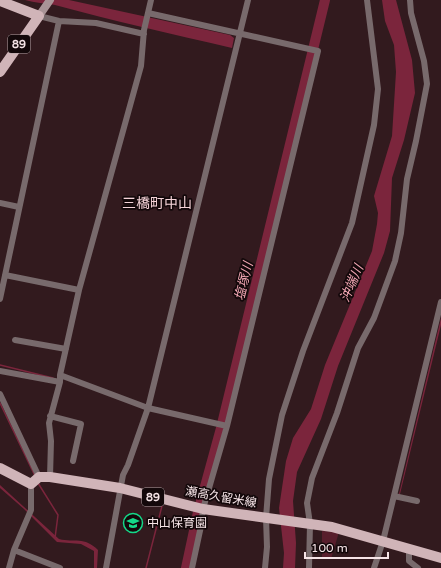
<svg xmlns="http://www.w3.org/2000/svg" width="441" height="568" font-family="'Varela Round','Noto Sans JP',sans-serif">
  <style>
    .green { fill: #581e2c }
    .water { fill: #7b253c }
    .lines { fill: none; stroke-linecap: round; stroke-linejoin: round }
    .stream { stroke: #7b253c; stroke-width: 1.5 }
    .river { stroke: #7b253c; stroke-width: 10 }
    .minor { stroke: #786a6c; stroke-width: 6 }
    .secondary { stroke: #a99497; stroke-width: 8 }
    .primary { stroke: #d0b4b8; stroke-width: 10 }
    .labels { text-anchor: middle; stroke-width: 3.5; stroke-linejoin: round; paint-order: stroke }
    .shield { fill: #13080a; stroke: #b2a2a5; stroke-width: 1 }
    .shield-label { font-size: 11px; font-weight: bold; fill: #f6e4e7 }
    .street-label { font-size: 12px; fill: #f6e4e7; stroke: #13080a }
    .poi-label { font-size: 12px; fill: #f6e4e7; stroke: #13080a; text-anchor: start }
    .water-label { font-size: 13px; font-style: italic; fill: #f1a6b3; stroke: #13080a }
    .quarter-label { font-size: 14px; fill: #f5d3d8; stroke: #13080a }
  </style>
  <rect width="100%" height="100%" fill="#321a1e"/>
  <path class="green" d="M322,531L339,532L331,559L322,557Z"/>
  <path class="water" d="M25,0H69L230,35L234,38L232,48C173,34 113,21 55,5C45,3 35,3 25,0Z
    M382,0H396L412,60L415,93L404,140L392,178L390,231L384,253L338,366L321,419L297,472L293,501L296,543L295,568H283L284,553L279,508L286,461L293,438L311,409L325,365L372,251L377,224L378,213L374,196L392,136L396,72L394,45L385,21Z
    M441,318V325L400,494H399Z
    M0,485L59,539C75,543 84,536 98,550L97,568H94V551L81,544L57,542L24,509L0,488Z"/>
  <g class="lines">
    <path class="stream" d="M0,365L53,378
      M0,403L35,476
      M38,483L58,515L55,538
      M146,568L163,502"/>
    <path class="river" d="M186,568L198,512L221,428L325,0"/>
    <path class="minor" d="M39,16L59,21L96,23L144,34
      M0,203L19,207
      M5,275L79,290
      M0,299L59,21
      M15,340L66,349
      M0,371L60,382
      M60,375L148,408L227,426L318,51L148,13
      M0,394L39,477
      M50,416L81,424L73,461
      M50,477L51,441L49,423L60,382V375L79,290L141,66L144,30L151,0
      M394,496L417,501
      M409,548V561L418,568
      M14,550L60,568
      M9,568L14,550L31,510V484
      M106,568L123,475L128,465L148,408L248,0
      M192,568L201,526L203,509L227,426
      M265,568L267,547L266,518L269,479L282,415L303,351L352,223L374,125L378,89L367,0
      M309,568L310,524L307,503L312,478L337,413L358,348L374,318L395,261L401,233L407,179L416,141L427,84L424,61L411,13L410,0
      M374,568L383,541L441,302"/>
    <path class="secondary" d="M39,16L50,0"/>
    <path class="primary" d="M0,1L39,16L0,72
      M0,468L31,484L39,477H50L120,488L203,509L332,527L441,558"/>
  </g>
  <defs>
    <symbol id="school-ring" viewBox="-11 -11 22 22"><circle r="9.5" fill="#13080a" stroke="#14d989" stroke-width="1.5"/><path d="M0-5L7-2L0 1L-7-2ZM-4 1L0 2.5L4 1V4Q0 6-4 4Z" fill="#14d989"/></symbol>
  </defs>
  <g fill-rule="evenodd">
    <use href="#school-ring" x="122" y="512" width="22" height="22"/>
  </g>
  <g class="labels">
    <g class="shield">
      <rect x="8" y="35" width="22" height="18" rx="3"/>
      <rect x="142" y="488" width="22" height="18" rx="3"/>
    </g>
    <g class="shield-label">
      <text x="19" y="48">89</text>
      <text x="153" y="501">89</text>
    </g>
    <g class="street-label">
      <text transform="translate(221 497) rotate(10)" y="4">瀬高久留米線</text>
    </g>
    <g class="poi-label">
      <text x="147" y="527">中山保育園</text>
    </g>
    <g class="water-label">
      <text transform="translate(243 281) rotate(-76)" y="5">塩塚川</text>
      <text transform="translate(351 283) rotate(-67)" y="5">沖端川</text>
    </g>
    <g class="quarter-label">
      <text x="157" y="208">三橋町中山</text>
    </g>
  </g>
  <path d="M305 552v6h83v-6" fill="none" stroke="#f6e4e7" stroke-width="2"/>
  <text x="311" y="552" font-size="12" fill="#f6e4e7" stroke="#13080a" stroke-width="3" paint-order="stroke">100 m</text>
</svg>
